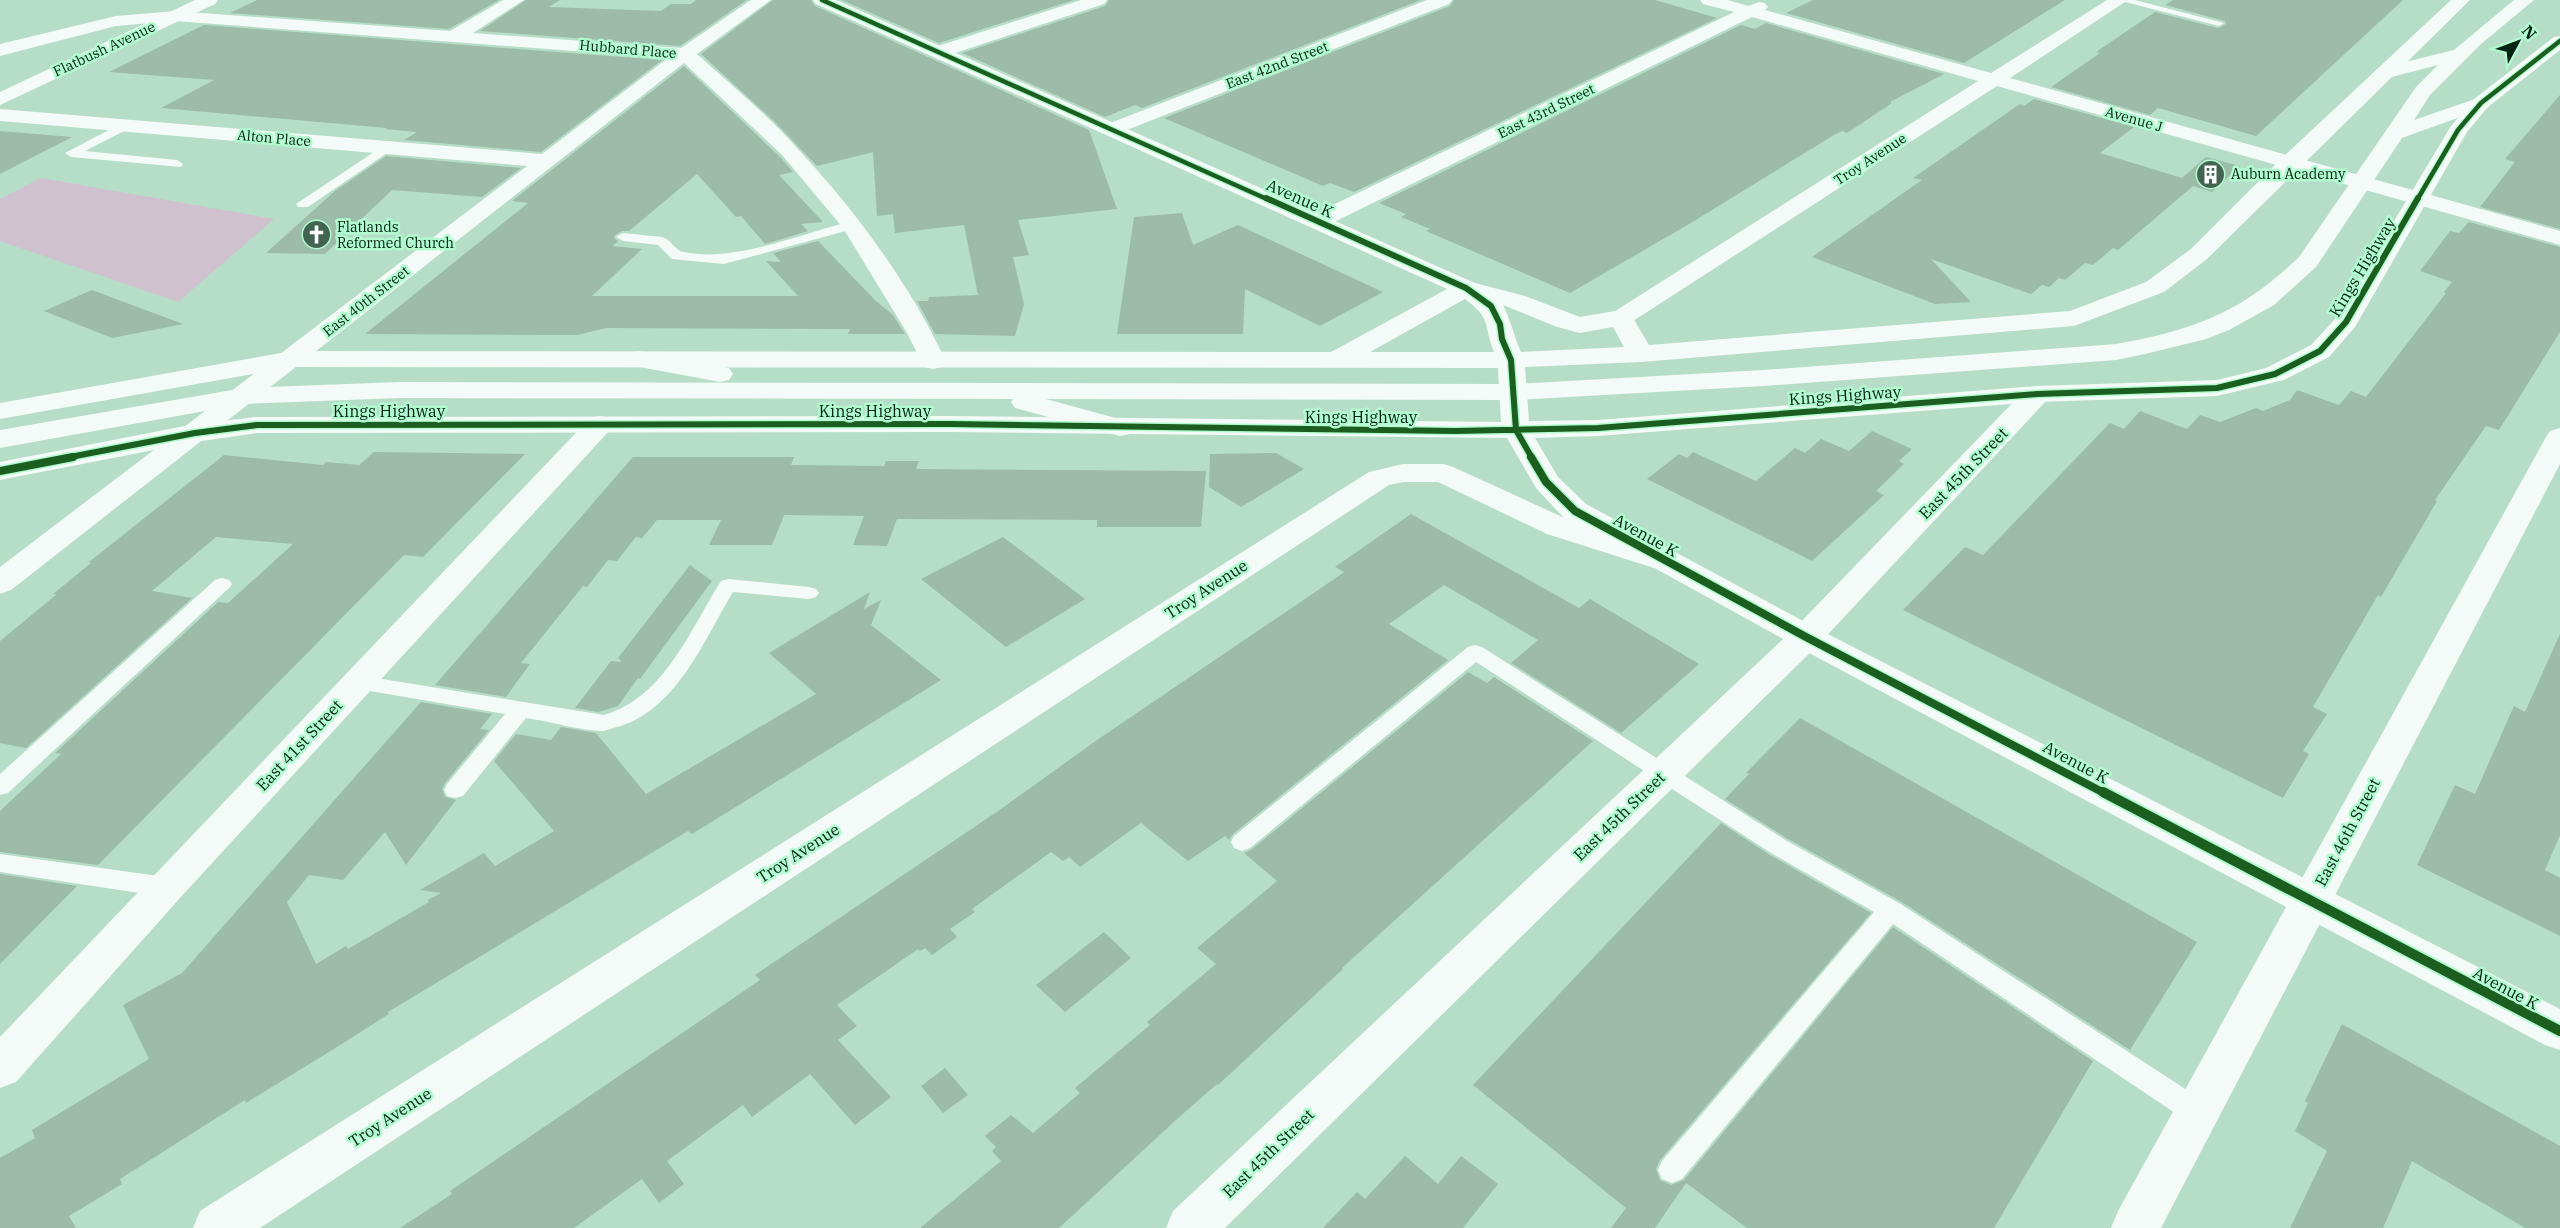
<svg xmlns="http://www.w3.org/2000/svg" width="2560" height="1228" font-family="'IBM Plex Serif',serif">
  <style>
    .green { fill: #cfc2ce }
    .building { fill: #9cbba9 }
    .lines { fill: none; stroke-linecap: round; stroke-linejoin: round }
    .service { fill: #f4faf7; fill-rule: evenodd }
    .minor { fill: #f4faf7; fill-rule: evenodd }
    .tertiary { fill: #f4faf7; fill-rule: evenodd }
    .primary { fill: #f4faf7; fill-rule: evenodd }
    .cycleway-far3-casing { stroke: #b2fbd0; stroke-width: 7 }
    .cycleway-far2-casing { stroke: #b2fbd0; stroke-width: 9 }
    .cycleway-far1-casing { stroke: #b2fbd0; stroke-width: 11 }
    .cycleway-casing { stroke: #b2fbd0; stroke-width: 14 }
    .cycleway-far3 { stroke: #1b5e20; stroke-width: 4.5 }
    .cycleway-far2 { stroke: #1b5e20; stroke-width: 6 }
    .cycleway-far1 { stroke: #1b5e20; stroke-width: 8 }
    .cycleway { stroke: #1b5e20; stroke-width: 10 }
    .labels { text-anchor: middle; stroke-width: 5; stroke-linejoin: round; paint-order: stroke }
    .far-street-label { font-size: 14px; fill: #052314; stroke: #b2fbd0 }
    .far-poi-label { font-size: 14px; fill: #052314; stroke: #b2fbd0; text-anchor: start }
    .street-label { font-size: 16px; fill: #052314; stroke: #b2fbd0 }
  </style>
  <rect width="100%" height="100%" fill="#b6ddc7"/>
  <path class="green" d="M41,178L274,219L178,302L0,241V199Z"/>
  <path class="building" d="M257,0H499L449,29L230,13Z
    M526,0H560L549,7L661,11L671,4H691L696,0H747L680,46L480,31Z
    M773,0H811L815,6L1089,130L1117,209L1018,220L1029,255L1013,257L1024,304L1015,336L935,334L917,301H928L929,297L978,295L964,225L895,233L893,214L877,216L873,152L817,166L775,122L701,54Z
    M842,0H1074L939,43Z
    M1109,0H1421L1142,108L1135,105L1105,117L962,53L1105,6Z
    M1454,0H1655L1717,18L1354,192L1330,183L1323,186L1164,118L1450,6Z
    M1813,0H2065L1964,63L1786,13Z
    M2173,0H2403L2256,136L2158,108L2150,115L2051,87L2100,53L2096,52L2155,12L2218,28L2226,24L2225,21L2165,5Z
    M1766,23L1944,74L1890,102L1892,103L1847,133L1842,131L1834,135L1689,224L1570,293L1426,231L1430,229L1401,217L1406,214L1379,203L1741,25L1755,29Z
    M204,25L662,60L541,152L404,140L417,132L385,129L387,128L161,108L214,80L109,72Z
    M684,66L780,157L793,172L779,175L823,222L801,224L808,231L765,244L741,216L736,217L697,174L629,231H622L615,235L614,238L618,241L612,246L642,249L592,296H798L766,261L781,262L773,253L818,241L877,302L893,315L905,334H848L850,329L606,328L577,335L365,334L528,203L512,201Z
    M2560,95V229L2480,207L2515,162L2505,159Z
    M2034,99L2134,127L2100,153L2182,178L2206,157L2240,166L2212,192L2193,186L2118,250L2113,248L2093,265L2085,263L2065,280L2059,278L2049,287L2042,285L2031,294L1931,259L1971,302L1935,304L1812,257L1922,180L1913,178L2020,104L2024,106Z
    M0,131L72,137L0,174Z
    M386,156L521,168L482,197L392,190L325,254L266,253L335,191Z
    M1182,213L1193,245L1238,225L1383,292L1320,326L1245,289L1243,334H1117L1134,217Z
    M2469,222L2560,247V332L2499,430L2486,426L2435,500L2437,501L2381,597L2378,595L2313,707L2327,714L2303,751L2309,754L2283,798L1903,610L1965,547L1983,555L2110,423L2124,429L2140,411L2187,429L2200,415L2220,422L2256,408L2263,411L2290,400L2297,390L2339,405L2351,391L2366,397L2446,293L2444,292L2452,282L2420,271L2450,231L2459,233Z
    M92,290L183,324L112,338L44,311Z
    M1872,431L1912,449L1899,461L1904,464L1876,491L1884,495L1812,561L1647,479L1679,454L1687,458L1693,452L1756,481L1795,448L1805,453L1821,439L1849,451Z
    M374,452L525,454L423,557L404,555L98,865L0,852V811L61,754L55,753L218,602L228,603L293,544L216,537L152,591L192,598L26,748L0,743V641L57,594H53L91,563L89,562L224,455L323,465L326,462L359,465Z
    M1276,453L1304,469L1241,507L1209,487L1210,454Z
    M633,457H794L791,465L884,466L886,461H919L916,469L1206,471L1201,527H1097V520L897,519L887,546L853,545L864,516L784,515L772,545H709L721,520H657L642,538L636,537L617,561L608,560L587,587L583,586L521,663L530,664L506,697L435,685Z
    M1411,514L1579,608L1590,599L1699,664L1621,733L1511,663L1538,640L1444,585L1389,624L1448,660L1233,834L1229,840L1225,836L1188,861L1141,823L1080,867L1069,857L1063,861L1051,852L972,909L975,912L950,929L957,937L932,955L925,948L920,951L918,949L837,1005L857,1026L838,1040L891,1097L855,1125L810,1074L752,1117L743,1105L667,1161L684,1184L659,1203L642,1179L574,1228H400L452,1194L450,1191L500,1157L760,980L755,975L1001,809L1097,740L1324,586L1344,572L1335,567Z
    M1003,537L1085,599L1006,647L921,579Z
    M690,565L712,581L640,679L638,678L618,706L598,712L575,708L611,661L622,662L618,658Z
    M870,592L864,609L881,600L871,625L941,680L692,834L688,831L388,1012L389,1014L337,1047L246,1103L245,1100L120,1179L122,1184L69,1216L76,1228H0V1158L35,1138L32,1130L149,1059L123,1005L182,973L421,702L492,714L480,729L489,730L445,783L442,789L445,797L456,800L406,865L385,832L343,880L309,875L287,902L316,964L346,946L348,949L429,902L428,900L441,893L420,890L484,853L495,866L554,831L494,761L516,734L551,740L561,727L596,733L646,794L816,694L769,653Z
    M2560,634V835L2545,870L2560,878V936L2417,865L2455,785L2475,794L2514,706L2525,712Z
    M1468,672L1487,683L1494,677L1593,741L1342,968L1343,969L1218,1085L1217,1084L1177,1119L1059,1228H920L1001,1161L992,1151L996,1147L985,1136L1011,1115L1033,1133L1080,1093L1075,1088L1150,1025L1147,1022L1216,964L1197,948L1277,881L1244,853L1251,850Z
    M1800,718L2197,942L2130,1050L1900,901L1788,839L1725,799L1749,774L1746,773Z
    M1721,823L1770,855L1871,913L1660,1160L1656,1169L1660,1180L1671,1185L1684,1180L1893,927L2093,1061L1994,1228H1747L1686,1183L1655,1228H1611L1626,1208L1473,1085Z
    M0,874L77,886L0,964Z
    M1104,932L1131,958L1065,1012L1036,985Z
    M2342,1024L2560,1146V1228H2525L2412,1161L2383,1228H2290L2327,1151L2295,1131L2308,1103L2305,1101Z
    M945,1068L968,1095L943,1113L921,1086Z
    M1405,1156L1438,1184L1461,1156L1498,1184L1463,1228H1323L1357,1192L1365,1199Z"/>
  <g class="lines">
    <path class="service" d="M2117,0H2135L2224,23L2219,26Z
      M124,122L130,126L128,129L85,151L177,160L183,164L181,167L71,157L65,153Z
      M386,144L390,145L392,148L390,151L308,207H298L296,204Z
      M852,221L857,222L859,225L857,228L724,264L672,259L658,245L623,241L616,237L623,233L662,237C671,239 675,251 684,252C735,263 802,233 852,221Z
      M222,578L229,580L232,584L229,588L8,793L0,795V774L215,580Z
      M728,579L809,587L816,589L819,593L816,597L809,599L733,592C704,640 678,707 621,726C615,727 609,730 603,731C582,731 548,721 526,718L463,796L455,798L447,796L444,790L447,784L505,714L358,689L351,687L348,682L351,677L358,675L604,715C664,698 690,630 721,581Z
      M1475,645L1482,647L1787,841L1899,903L2207,1103L2211,1112L2207,1121L2197,1125L2187,1121L1893,924L1682,1179L1672,1183L1662,1179L1658,1170L1662,1161L1874,912L1771,853L1476,662L1250,848L1242,851L1234,848L1231,842L1234,836L1468,647Z
      M0,854L166,877L174,880L178,887L174,894L166,897L0,872Z"/>
    <path class="minor" d="M503,0H524L473,33L681,48L751,0H771L697,54C731,85 767,114 797,148C856,211 909,283 946,361L942,367L933,369L924,367L907,333L843,228L782,155L684,63L11,590L0,594V567L527,166L0,121V109L542,154L668,58L175,21L116,26L0,56V44L116,16L175,11L450,31Z
      M1081,0H1107L1104,4L946,56H932L930,52L932,48Z
      M1427,0H1452L1449,4L1119,133L1112,135L1105,133L1102,129L1105,125Z
      M1700,0H1728L1748,6L1759,2L1765,3L1768,7L1765,10L1991,73L2107,0H2128L2010,78L2560,231V245L1997,86L1630,323L1621,326L1612,323L1608,318L1612,313L1978,81L1752,17L1326,226L1318,228L1310,226L1307,221L1310,216L1734,12L1703,4Z
      M2037,386L2047,388L2051,394L2047,400L1818,645L1225,1228H1166L1173,1211L1794,629L2027,388Z
      M600,416L610,418L614,424L610,430L180,898L16,1082L0,1088V1037L590,418Z
      M2560,428V464L2161,1228H2111L2118,1211L2546,437L2550,431Z
      M1403,464H1443L1453,467L1569,520L1665,551L1670,558L1665,565L1654,568L1547,534L1438,482H1403L1389,485L260,1228H193L200,1211L1369,472Z"/>
    <path class="tertiary" d="M813,0H836L1475,283L1525,296L1580,317L1621,310L1630,313L1649,345L2070,311L2146,282L2191,249L2282,158L2451,0H2470L2207,259L2164,292L2074,326L1641,362L1525,367L1529,421L1598,420L2037,386L2217,380L2266,368L2311,345L2336,318L2451,126L2474,99L2554,37L2560,36V50L2488,107L2467,132L2355,327L2329,357L2284,380L2217,396L2037,402L1598,436L1535,438L1558,477L1586,504L1818,629L2560,1009V1050L2545,1045L1794,645L1564,518L1536,488L1507,438L950,432L257,433L195,442L0,480V462L195,424L257,417L950,416L1501,422L1498,368L292,367L0,419V403L292,351L1331,352L1447,289L816,4ZM1465,299C1492,319 1483,324 1494,352H1370ZM1503,305L1557,327L1580,333L1613,327L1624,347L1521,352C1514,336 1511,321 1503,305Z"/>
    <path class="primary" d="M195,0H218L215,4L0,105V92Z
      M2514,0H2534L2481,44L2430,95L2414,120L2481,97L2488,99L2491,103L2488,107L2402,138L2316,267L2274,305L2229,330L2206,339L2145,354L2116,360L1763,386L1513,400L1046,399L1130,422L1134,428L1130,434L1120,436L1015,408L1011,402L1013,399L400,398L244,404L0,448V430L244,388L400,382L1513,384L1763,370L2116,344C2194,330 2241,313 2299,257L2416,87L2438,65L2384,79L2377,77L2374,73L2377,69L2454,50Z
      M638,351L720,366L729,368L733,374L729,380L720,382L629,365L625,359L629,353Z"/>
    <defs>
      <path id="cycleway-far3" d="M822,0L1269,200
        M2417,200L2458,130L2481,103L2560,41"/>
      <path id="cycleway-far2" d="M1266,198L1466,288L1491,306L1500,324L1502,339L1511,360L1516,430L1532,458
        M65,458L195,433L257,425L950,424L1456,431L1598,428L2037,394L2217,388L2275,374L2320,351L2346,322L2418,198"/>
      <path id="cycleway-far1" d="M1531,457L1546,482L1575,511L1806,637L2106,794
        M0,471L73,457"/>
      <path id="cycleway" d="M2103,792L2560,1031"/>
    </defs>
    <use href="#cycleway-far3" class="cycleway-far3-casing"/>
    <use href="#cycleway-far2" class="cycleway-far2-casing"/>
    <use href="#cycleway-far1" class="cycleway-far1-casing"/>
    <use href="#cycleway" class="cycleway-casing"/>
    <use href="#cycleway-far3" class="cycleway-far3"/>
    <use href="#cycleway-far2" class="cycleway-far2"/>
    <use href="#cycleway-far1" class="cycleway-far1"/>
    <use href="#cycleway" class="cycleway"/>
  </g>
  <defs>
    <symbol id="building-disc" viewBox="-11 -11 22 22"><circle r="9.5" fill="#436453" stroke="#b2fbd0"/><path d="M-4-6H4V6H1V3H-1V6H-4ZM-2.5-4.3h1.7v1.8h-1.7ZM.8-4.3h1.7v1.8H.8ZM-2.5-1h1.7V.8h-1.7ZM.8-1h1.7V.8H.8Z" fill="#fff"/></symbol>
    <symbol id="church-disc" viewBox="-11 -11 22 22"><circle r="9.5" fill="#436453" stroke="#b2fbd0"/><path d="M-1.2-6h2.4v3.5h3.3v2.4h-3.3V6h-2.4V-.1h-3.3v-2.4h3.3Z" fill="#fff"/></symbol>
  </defs>
  <g fill-rule="evenodd">
    <use href="#building-disc" x="2194" y="158" width="33" height="33"/>
    <use href="#church-disc" x="300" y="218" width="33" height="33"/>
  </g>
  <g class="labels">
    <g class="far-street-label">
      <text transform="translate(104 49) rotate(-25)" y="5">Flatbush Avenue</text>
      <text transform="translate(628 49) rotate(5)" y="5">Hubbard Place</text>
      <text transform="translate(1277 65) rotate(-21)" y="5">East 42nd Street</text>
      <text transform="translate(1546 111) rotate(-26)" y="5">East 43rd Street</text>
      <text transform="translate(2134 119) rotate(16)" y="5">Avenue J</text>
      <text transform="translate(274 138) rotate(5)" y="5">Alton Place</text>
      <text transform="translate(1870 159) rotate(-33)" y="5">Troy Avenue</text>
      <text transform="translate(366 301) rotate(-38)" y="5">East 40th Street</text>
    </g>
    <g class="far-poi-label">
      <text x="2231" y="179">Auburn Academy</text>
      <text x="337" y="232">Flatlands<tspan x="337" dy="16">Reformed Church</tspan></text>
    </g>
    <g class="street-label">
      <text transform="translate(1300 198) rotate(24)" y="6">Avenue K</text>
      <text transform="translate(2362 267) rotate(-59)" y="6">Kings Highway</text>
      <text transform="translate(1845 395) rotate(-4)" y="6">Kings Highway</text>
      <text x="389" y="417">Kings Highway</text>
      <text x="875" y="417">Kings Highway</text>
      <text x="1361" y="423">Kings Highway</text>
      <text transform="translate(1963 473) rotate(-46)" y="6">East 45th Street</text>
      <text transform="translate(1646 535) rotate(29)" y="6">Avenue K</text>
      <text transform="translate(1206 589) rotate(-33)" y="6">Troy Avenue</text>
      <text transform="translate(299 745) rotate(-47)" y="6">East 41st Street</text>
      <text transform="translate(2076 762) rotate(28)" y="6">Avenue K</text>
      <text transform="translate(1619 816) rotate(-44)" y="6">East 45th Street</text>
      <text transform="translate(2347 832) rotate(-62)" y="6">East 46th Street</text>
      <text transform="translate(798 853) rotate(-33)" y="6">Troy Avenue</text>
      <text transform="translate(2506 988) rotate(28)" y="6">Avenue K</text>
      <text transform="translate(390 1117) rotate(-33)" y="6">Troy Avenue</text>
      <text transform="translate(1268 1153) rotate(-44)" y="6">East 45th Street</text>
    </g>
  </g>
  <g transform="translate(2518 42) rotate(49)" stroke="#b2fbd0" stroke-width="4.5" paint-order="stroke">
  <path d="M0-4.5L10 22L0 15L-10 22Z" fill="#052314"/>
  <text y="-9" font-size="16" font-weight="bold" text-anchor="middle" fill="#052314">N</text>
  </g>
</svg>
